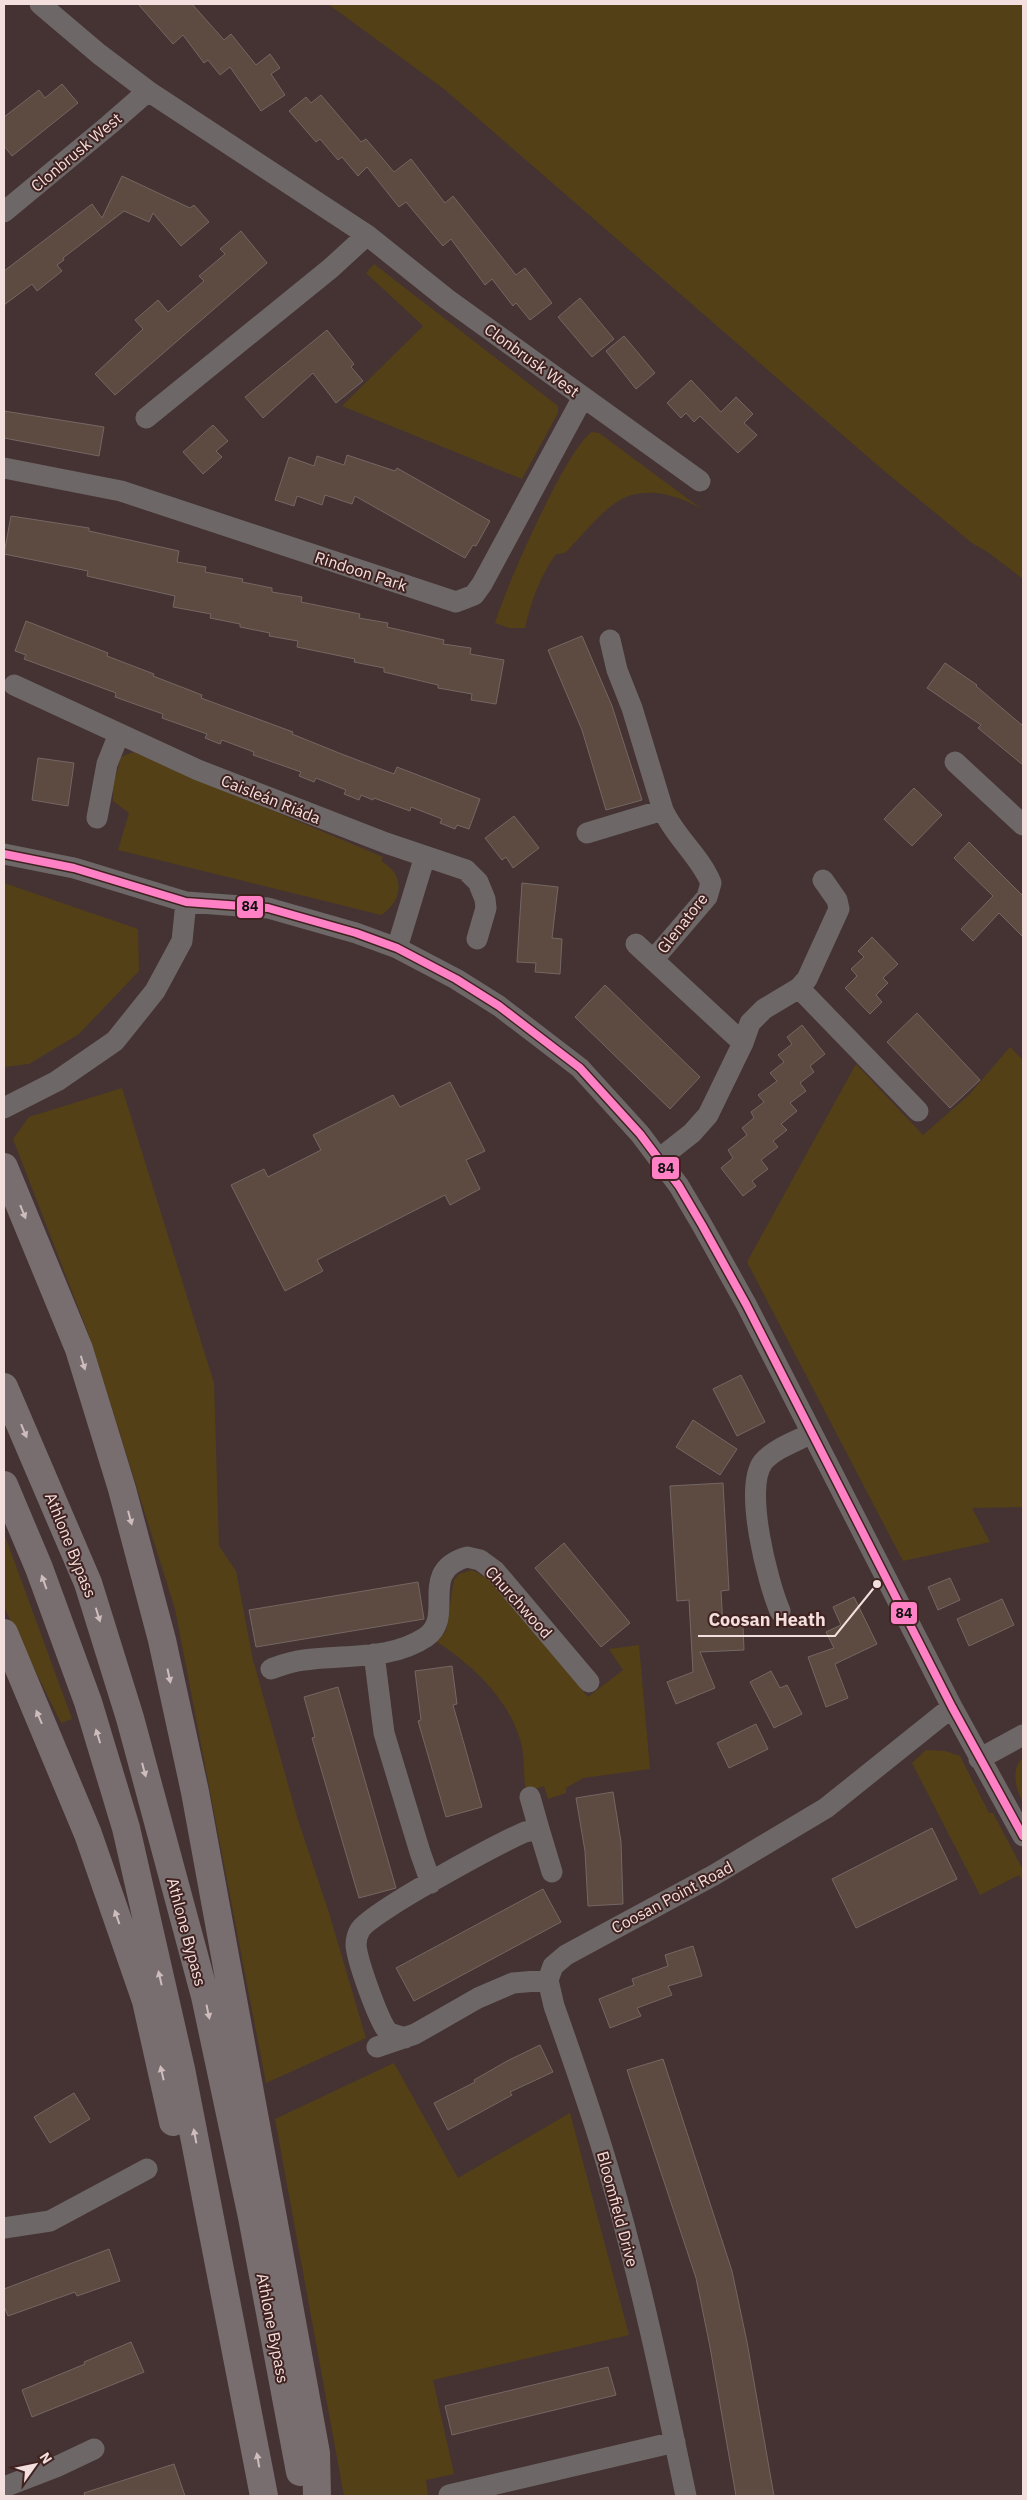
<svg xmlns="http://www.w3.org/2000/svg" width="1027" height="2500" font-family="'IBM Plex Sans',sans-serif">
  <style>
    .green { fill: #534017 }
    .building { fill: #5d4a41; stroke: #746763 }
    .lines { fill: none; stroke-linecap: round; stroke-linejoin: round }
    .minor { stroke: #6e6768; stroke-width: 21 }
    .highway { stroke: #786d6f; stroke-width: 28 }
    .bus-1-casing { stroke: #402321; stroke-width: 11 }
    .bus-1 { stroke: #ff80c5; stroke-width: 8 }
    .oneway { fill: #cebdbc }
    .labels { text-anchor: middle; stroke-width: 4; stroke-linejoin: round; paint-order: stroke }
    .street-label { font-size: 16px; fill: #f3dfdd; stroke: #402321 }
    .leader { fill: none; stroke: #f3dfdd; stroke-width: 2 }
    .callout-dot { fill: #f3dfdd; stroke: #402321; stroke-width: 2 }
    .callout-label { font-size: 18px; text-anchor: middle; font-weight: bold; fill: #f3dfdd; stroke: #402321; stroke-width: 4; stroke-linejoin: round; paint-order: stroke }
    .line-badge { stroke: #402321; stroke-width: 2 }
    .pale-badge-label { font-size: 14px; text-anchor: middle; font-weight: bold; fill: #111 }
  </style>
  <rect width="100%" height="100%" fill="#443332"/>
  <path class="green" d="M328,4H1023V579L989,553L972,543L883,470L444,89Z
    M374,264L558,406V413L522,479L342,406L423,326L366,273Z
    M592,432L599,433L703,510C678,494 640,484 614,504C596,517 581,537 565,553L556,554C540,576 531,602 525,628H509L495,623C505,589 566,449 592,432Z
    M133,752L383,857L381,861C405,874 404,901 381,915L118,850L129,813L113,801V786L121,757Z
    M4,883L138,929L139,971L79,1034L29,1064L4,1067Z
    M1010,1047L1023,1060V1507L972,1508L990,1542L903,1561L747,1262L856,1064L923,1135L969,1095Z
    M122,1088L214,1383L219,1546L236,1571L253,1660L298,1820L329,1913L366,2038L266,2083L175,1609L90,1338L13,1139L29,1117Z
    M4,1533L72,1719L61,1723L4,1607Z
    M472,1570L491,1580L588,1697L623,1670L609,1649L639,1645L650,1769L583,1778L566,1788V1793L548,1799L544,1786L526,1792C523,1777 525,1761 522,1747C512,1702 474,1666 437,1642L446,1631L454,1580L459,1574Z
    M926,1750L945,1751L960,1756L989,1813H993L1023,1870V1883L1019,1875L980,1895L912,1763Z
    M1023,1757V1803C1016,1789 1010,1770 1023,1757Z
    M394,2063L458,2178L570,2113L629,2335L433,2380L454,2474L426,2480L428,2496H344L275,2119Z"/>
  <path class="building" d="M138,4H192L224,40L231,34L256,65L270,54L280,68L271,74L285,95L261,111L230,67L220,75L208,60L204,63L183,35L173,44Z
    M62,84L78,103L12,156L4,146V117L39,90L45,98Z
    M321,95L361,142L366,139L394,172L411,159L445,203L453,196L516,275L525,268L552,303L530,320L516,303L513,306L492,279L485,285L451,239L443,246L406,202L399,207L367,167L358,176L342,157L338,160L320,139L316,142L289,111L306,97L311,103Z
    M122,176L190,208L194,205L209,222L181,246L153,213L149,222L124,211L63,258L64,260L57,265L62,271L37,291L32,284L4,305V271L92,204L102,218Z
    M241,231L267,263L115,395L95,374L143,329L135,320L158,300L168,312L204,281L199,276L225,254L220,249Z
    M580,298L614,339L592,357L558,317Z
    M327,330L354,364L351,367L363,381L336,403L313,373L263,418L245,397Z
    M624,336L655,373L636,389L606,351Z
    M691,380L721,412L736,397L753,414L744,423L757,435L738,453L700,416L694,422L686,413L681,418L667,403Z
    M4,411L104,427L99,456L4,438Z
    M213,425L228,441L216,451L222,457L203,474L183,452Z
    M347,455L395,471L397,468L490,521L476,546L473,545L465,558L355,496L352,504L325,495L322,505L297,496L294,506L275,500L289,457L314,466L317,456L344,465Z
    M11,516L89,528V531L179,551L177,562L206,567L205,572L243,579L242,582L272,588V592L302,597L301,602L360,614L359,618L388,623L387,627L444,640L443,644L471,648L470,654L504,660L496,704L471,700L472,694L438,688V685L384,672V668L354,662L355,659L297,647L298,641L269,636L270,633L240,627V624L210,618L211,614L173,607L175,596L87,576L88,571L4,554Z
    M26,621L108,653L107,656L154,674L153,676L202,695L201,698L293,732L292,734L339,753L394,774L397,767L480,799L469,829L457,825L455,829L440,823L442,819L411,807L410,811L374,798L373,800L361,795L359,800L344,794L346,790L316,778L314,782L299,776L301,772L253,755L254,752L222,740L220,744L205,738L207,734L162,718L163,714L115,697L116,693L24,659L26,655L15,651Z
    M582,636L612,706L642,800L606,810L582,730L548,650Z
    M945,663L977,685L976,686L1023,726V765L978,728L981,725L927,688Z
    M38,758L74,763L68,806L32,800Z
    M914,788L942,815L912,846L884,819Z
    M514,816L539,848L513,868L506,857L502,860L485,838Z
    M969,842L1023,896V937L999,913L973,941L961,929L993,896L954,858Z
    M522,883L558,887L552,938L562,939L560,974L535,972L536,963L517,962Z
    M872,937L898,964L883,978L888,983L876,995L882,1002L870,1014L845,988L857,976L851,969L864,957L858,951Z
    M605,985L700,1077L670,1109L575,1017Z
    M917,1013L980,1080L950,1108L887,1042Z
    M802,1025L825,1054L810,1066L814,1072L800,1083L806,1091L790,1103L797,1111L781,1124L787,1130L773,1141L778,1147L761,1160L768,1169L752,1181L756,1186L743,1196L721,1168L733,1158L728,1150L747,1135L742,1128L754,1118L751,1112L764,1102L758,1095L777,1081L770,1073L784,1062L778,1055L792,1044L787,1037Z
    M450,1082L485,1151L466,1160L480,1189L450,1205L445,1195L317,1260L323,1271L285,1291L231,1185L264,1169L268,1177L321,1150L313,1135L393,1095L400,1107Z
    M741,1375L765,1422L737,1436L713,1389Z
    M693,1420L737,1449L720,1475L676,1447Z
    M723,1483L729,1590L721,1591L723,1628L743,1626L744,1650L700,1652L715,1688L676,1704L667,1682L693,1672L689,1600L677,1601L670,1486Z
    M564,1543L630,1623L601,1647L535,1568Z
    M950,1578L960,1600L938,1610L928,1587Z
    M418,1582L424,1619L256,1647L249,1610Z
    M854,1597L877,1644L835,1664L848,1698L826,1707L808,1657L834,1648L826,1632L841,1625L833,1607Z
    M1002,1599L1014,1625L969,1646L957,1619Z
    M452,1666L457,1704L453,1705L482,1807L446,1817L418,1721L421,1720L415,1671Z
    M771,1671L780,1688L787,1685L802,1714L774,1728L750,1682Z
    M338,1687L396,1888L359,1898L312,1738L315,1737L304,1697Z
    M756,1724L768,1749L729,1768L717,1743Z
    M613,1792L621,1842L623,1904L588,1906L585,1851L576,1798Z
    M932,1828L957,1879L856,1928L832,1879Z
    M543,1889L561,1922L414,2001L396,1968Z
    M693,1946L702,1976L668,1986L672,1995L637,2008L641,2016L610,2028L599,1999L634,1985L632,1979L668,1966L665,1955Z
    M540,2045L553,2072L510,2092L512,2095L448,2130L434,2103L475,2082L474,2080L507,2061Z
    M663,2059L732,2271L747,2342L774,2496H736L710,2347L696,2278L627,2070Z
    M74,2093L90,2119L50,2143L34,2117Z
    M109,2249L120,2281L77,2296L75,2292L8,2316L4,2306V2289Z
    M131,2342L144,2372L32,2417L22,2390L85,2364L84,2362Z
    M608,2367L616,2395L452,2435L445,2406Z
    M174,2464L185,2496H85L84,2493Z"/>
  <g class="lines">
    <path class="minor" d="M40,4L99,54L148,91L367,235L447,299L700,481
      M4,212L109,125L148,91
      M146,418L331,268L367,235
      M4,468L121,491L456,602L474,595L482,584L583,397
      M610,640L617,670L632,708L663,810C675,837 700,856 711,883L707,897L653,960
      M14,685L198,770L386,843L466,870L478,882L485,899L486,908L477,939
      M955,762L1023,825
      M97,818L107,764L119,734
      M587,833L663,810
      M4,854L74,868L186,902L268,908L356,933L397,948L456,979L499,1006L580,1068L640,1134L679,1186L702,1225L746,1304L952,1707L1023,1836
      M636,944L743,1043
      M397,948L425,856
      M799,988L918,1111
      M4,1108L57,1081L115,1041L155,991L182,941L186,902
      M659,1159L692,1133L708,1115L743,1043L750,1023L764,1009L799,988L807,979L839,909L837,900L823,880
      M780,1611C768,1583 743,1488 763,1462C775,1448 797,1441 812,1433
      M374,1654L384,1733L420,1852L431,1883
      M271,1669C282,1665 292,1661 304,1660C344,1654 390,1661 426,1637C456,1616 417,1571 467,1557L480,1560L495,1571L589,1682
      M979,1759L1023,1735
      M530,1797L539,1829
      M548,1980L554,2006C573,2060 592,2113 608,2168C640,2276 663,2386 686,2496
      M405,2038L389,2033C379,2023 357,1960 356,1945C356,1940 357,1935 360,1930C370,1912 500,1843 525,1832L539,1829L552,1872
      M377,2047L415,2034L478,1998L513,1983L548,1980L553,1966L566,1955L714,1875L826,1808L952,1707
      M4,2228L50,2221L147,2169
      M4,2487L56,2467L94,2449
      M449,2495L675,2442"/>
    <path class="highway" d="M4,1167L79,1349L122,1489L162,1640L195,1792L316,2453L317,2496
      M4,1387L88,1583L130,1718L205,1996L252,2217L300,2472
      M4,1485L39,1568L88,1702L126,1828L181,2069L264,2496
      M4,1633L88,1834L146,2001L173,2122"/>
    <defs>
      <path id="bus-1" d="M4,854L74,868L186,902L268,908L356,933L397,948L456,979L499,1006L580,1068L640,1134L679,1186L702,1225L746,1304L952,1707L1023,1836"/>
    </defs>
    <use href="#bus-1" class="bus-1-casing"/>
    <use href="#bus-1" class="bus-1"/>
  </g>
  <defs><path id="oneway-solid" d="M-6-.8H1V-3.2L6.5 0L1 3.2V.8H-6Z" transform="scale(1.25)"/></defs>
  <g class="oneway">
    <use href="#oneway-solid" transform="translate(23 1212) rotate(68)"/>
    <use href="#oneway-solid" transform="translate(83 1363) rotate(73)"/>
    <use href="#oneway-solid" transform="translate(24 1431) rotate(67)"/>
    <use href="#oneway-solid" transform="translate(130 1518) rotate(75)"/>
    <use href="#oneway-solid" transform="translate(44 1582) rotate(-110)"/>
    <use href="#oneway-solid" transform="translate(98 1615) rotate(73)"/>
    <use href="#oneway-solid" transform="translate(169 1676) rotate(78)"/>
    <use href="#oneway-solid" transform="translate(39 1717) rotate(-113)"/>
    <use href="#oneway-solid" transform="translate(98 1736) rotate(-107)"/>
    <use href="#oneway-solid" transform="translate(144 1770) rotate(75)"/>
    <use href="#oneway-solid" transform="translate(117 1917) rotate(-109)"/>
    <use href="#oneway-solid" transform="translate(160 1978) rotate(-103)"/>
    <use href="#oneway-solid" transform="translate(208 2012) rotate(78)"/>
    <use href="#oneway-solid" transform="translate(162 2073) rotate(-103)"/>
    <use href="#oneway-solid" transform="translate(195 2136) rotate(-101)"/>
    <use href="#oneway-solid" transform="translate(258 2460) rotate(-100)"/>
  </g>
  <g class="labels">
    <g class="street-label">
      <text transform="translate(76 152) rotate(-40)" y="6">Clonbrusk West</text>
      <text transform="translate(532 360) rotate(36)" y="6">Clonbrusk West</text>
      <text transform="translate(361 571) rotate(18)" y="6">Rindoon Park</text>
      <text transform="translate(271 799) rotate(22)" y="6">Caisleán Riáda</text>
      <text transform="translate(682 923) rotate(-52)" y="6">Glenatore</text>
      <text transform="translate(71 1545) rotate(68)" y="6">Athlone Bypass</text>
      <text transform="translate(519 1602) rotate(48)" y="6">Churchwood</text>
      <text transform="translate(672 1897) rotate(-28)" y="6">Coosan Point Road</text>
      <text transform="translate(187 1932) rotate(75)" y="6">Athlone Bypass</text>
      <text transform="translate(618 2209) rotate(75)" y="6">Bloomfield Drive</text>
      <text transform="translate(273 2328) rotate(79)" y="6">Athlone Bypass</text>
    </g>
  </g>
  <path class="leader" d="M877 1584L835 1636H698"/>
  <circle class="callout-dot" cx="877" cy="1584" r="5"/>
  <g class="callout-label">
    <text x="767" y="1626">Coosan Heath</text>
  </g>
  <g class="line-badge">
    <rect x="236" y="895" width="28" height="24" rx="5" fill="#ff80c5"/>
    <rect x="651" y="1156" width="29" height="24" rx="5" fill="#ff80c5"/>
    <rect x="890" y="1601" width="28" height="24" rx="5" fill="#ff80c5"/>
  </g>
  <g class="pale-badge-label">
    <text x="250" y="911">84</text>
    <text x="666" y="1173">84</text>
    <text x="904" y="1618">84</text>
  </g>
  <rect width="1027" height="2500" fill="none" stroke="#f3dfdd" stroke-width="10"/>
  <g transform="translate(35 2465) rotate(57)" stroke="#402321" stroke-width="4" paint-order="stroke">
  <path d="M0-4L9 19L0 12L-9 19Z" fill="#f3dfdd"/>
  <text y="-8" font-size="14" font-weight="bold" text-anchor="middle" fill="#f3dfdd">N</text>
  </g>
</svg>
